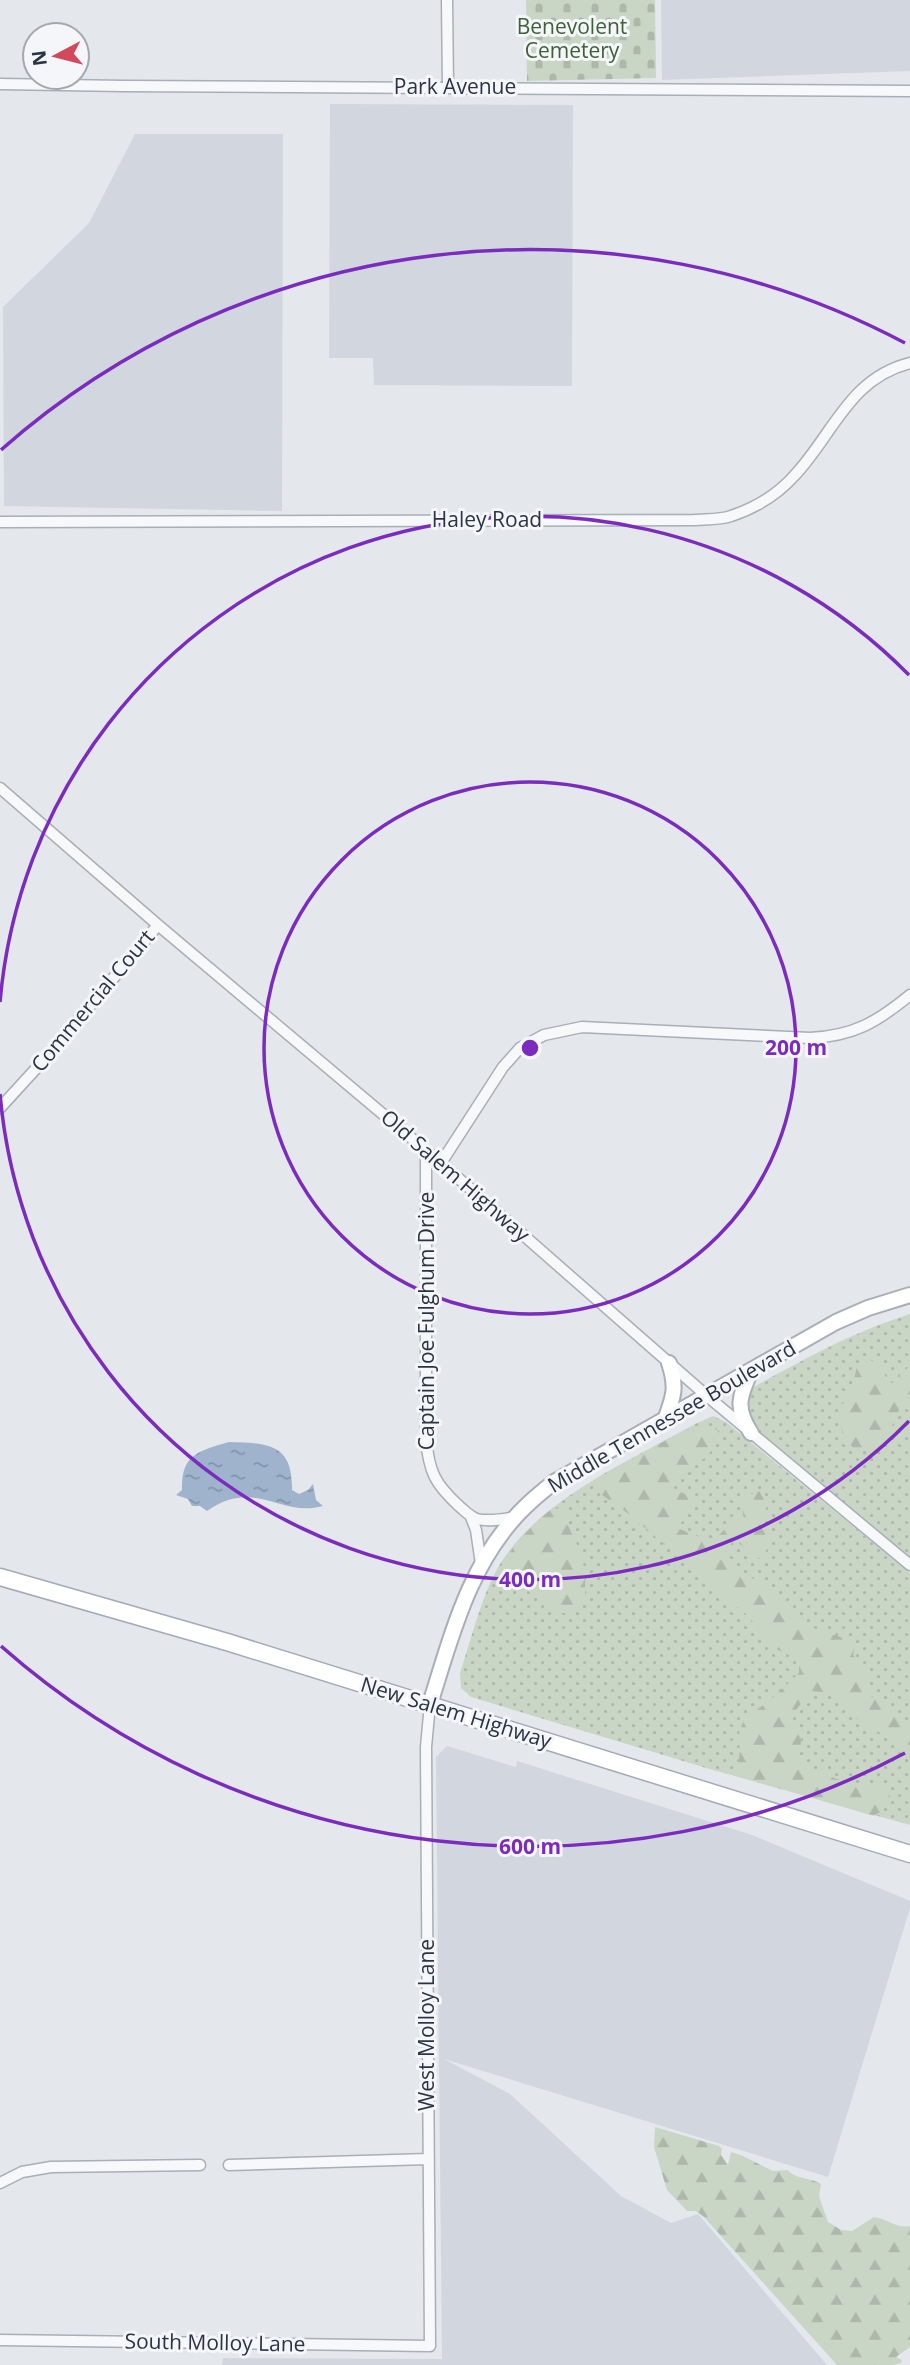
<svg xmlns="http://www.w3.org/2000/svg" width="910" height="2365" font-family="'Open Sans',sans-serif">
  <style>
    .built { fill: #d2d6de }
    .grass { fill: url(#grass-dots) }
    .forest { fill: url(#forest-firs) }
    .cemetery { fill: url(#cemetery-stones) }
    .water { fill: url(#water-ripples) }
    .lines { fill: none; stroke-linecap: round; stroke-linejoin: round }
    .minor-casing { stroke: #a9aeb7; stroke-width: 13 }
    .secondary-casing { stroke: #a9aeb7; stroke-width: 18 }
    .primary-casing { stroke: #a3abb8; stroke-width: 19 }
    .minor { stroke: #f7f8fa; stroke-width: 10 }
    .secondary { stroke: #fff; stroke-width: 14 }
    .primary { stroke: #fff; stroke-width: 16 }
    .ring { fill: none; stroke: #7b2cbf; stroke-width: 3.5 }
    .labels { text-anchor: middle; stroke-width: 6; stroke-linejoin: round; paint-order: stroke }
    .park-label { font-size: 21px; fill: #3f6138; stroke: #f4f6f9 }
    .street-label { font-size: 21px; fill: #2b3445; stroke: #f4f6f9 }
    .centre { fill: #7b2cbf; stroke: #f4f6f9; stroke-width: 3.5 }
    .ring-label { font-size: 21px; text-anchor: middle; font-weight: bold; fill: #7b2cbf; stroke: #f4f6f9; stroke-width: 6; stroke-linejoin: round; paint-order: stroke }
  </style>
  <defs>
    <pattern id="grass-dots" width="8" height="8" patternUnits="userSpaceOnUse" patternTransform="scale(1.75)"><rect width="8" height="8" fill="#c9d6c5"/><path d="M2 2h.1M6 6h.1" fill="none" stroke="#adb8ab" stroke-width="1.8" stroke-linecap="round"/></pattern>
    <pattern id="forest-firs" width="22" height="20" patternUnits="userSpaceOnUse" patternTransform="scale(1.75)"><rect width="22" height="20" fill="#c9d6c5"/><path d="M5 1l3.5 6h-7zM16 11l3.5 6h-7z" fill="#adb8ab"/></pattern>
    <pattern id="cemetery-stones" width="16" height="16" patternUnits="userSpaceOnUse" patternTransform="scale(1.75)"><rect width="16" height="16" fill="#c9d6c5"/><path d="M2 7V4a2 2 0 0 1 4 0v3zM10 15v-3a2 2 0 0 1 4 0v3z" fill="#adb8ab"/></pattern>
    <pattern id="water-ripples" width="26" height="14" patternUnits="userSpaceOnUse" patternTransform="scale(1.75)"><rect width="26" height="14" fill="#9fb4cc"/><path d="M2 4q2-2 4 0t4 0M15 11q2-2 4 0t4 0" fill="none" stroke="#8293a7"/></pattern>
  </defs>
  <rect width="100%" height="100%" fill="#e4e7ec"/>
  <path class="built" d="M661,0H910V71L662,80Z
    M330,104L573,105L572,386L374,385L373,358H329Z
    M135,134H283L282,511L4,506L3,307L89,223Z
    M447,1746L516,1767L517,1761L752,1835L910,1901V1908L828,2177L444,2059L510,2094L621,2196L671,2223L698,2214L827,2365H222L223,2358L442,2359L436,1757Z"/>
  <path class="grass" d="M910,1314V1559L761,1434C746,1419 742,1408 752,1388C806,1358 851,1333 910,1314Z
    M713,1416L726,1422L910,1573V1825L713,1770L471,1697L461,1688L460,1673C470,1643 478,1610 491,1581C526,1504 625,1464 695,1424Z"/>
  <path class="forest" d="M870,1360L880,1365L890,1385L910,1365C910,1373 910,1386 910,1393C908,1398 903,1403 900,1408C888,1433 888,1450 855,1450C845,1438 834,1422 843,1404C846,1398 850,1397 852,1391C855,1381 854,1372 859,1363Z
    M701,1427H716L721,1438L708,1455L679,1478L673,1488L698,1501L677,1528L712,1542L735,1519H744L742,1509L745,1497L759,1491L767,1505L763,1519L771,1535L763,1561L734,1540L721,1557L767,1588L813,1628L856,1642L853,1655L869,1672L868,1694L910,1724V1751L857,1719L834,1693L811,1691L792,1715L789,1722L802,1735L799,1755C820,1780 856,1785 887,1788L890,1797L883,1810L874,1816L737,1776L740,1749L738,1737L744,1719L770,1700L799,1673V1660L776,1649L747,1615L630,1515L594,1489L593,1481L684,1430Z
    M554,1507L565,1513L571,1532L581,1553L585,1574V1594L580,1606L571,1613H556L510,1577L502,1564C515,1542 534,1523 554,1507Z
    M655,2127L719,2146L722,2149L721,2155L728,2165L731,2152L743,2156L773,2171L788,2170C796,2180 811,2177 821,2184L819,2196L828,2222L841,2230L852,2231L874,2217C889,2219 896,2229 910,2226V2347L896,2357L902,2360L901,2363L893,2365H837L704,2217L696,2211H687L667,2190L654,2147Z"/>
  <path class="cemetery" d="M526,0H655L656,78L527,81Z"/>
  <path class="water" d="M229,1442C269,1443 293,1444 292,1490L299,1494L308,1490L313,1484L316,1500L323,1506C280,1518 255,1477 207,1511L200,1506H192L188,1499L176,1495L182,1490C181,1454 199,1451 229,1442Z"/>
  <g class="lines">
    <defs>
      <path id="minor" d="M447,0L448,87
        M0,84L124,86L910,91
        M0,522L694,520C706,519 720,520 731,516C755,508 777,495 794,476C833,435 849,378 910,363
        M0,788L158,925L441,1163L707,1396L910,1565
        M0,1108L53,1050L158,925
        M426,1151V1439C429,1472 435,1484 459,1506C465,1511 470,1517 477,1519C489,1522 504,1519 516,1517
        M441,1163L503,1067L520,1048L544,1035L582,1027L810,1038C854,1036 877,1022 910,995
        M471,1517L476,1530L481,1564
        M229,2165L428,2159
        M0,2183L22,2172L51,2167L200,2165
        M0,2340L430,2346L426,1747L430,1704"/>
      <path id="secondary" d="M751,1371C739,1397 735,1408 751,1433
        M665,1420C674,1396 677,1387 669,1363
        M430,1704C452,1634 470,1560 525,1507C534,1498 544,1490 554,1482L836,1322L868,1308L910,1295"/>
      <path id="primary" d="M0,1577L227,1642L910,1854"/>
    </defs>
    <use href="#minor" class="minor-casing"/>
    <use href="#secondary" class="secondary-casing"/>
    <use href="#primary" class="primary-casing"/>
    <use href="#minor" class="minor"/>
    <use href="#secondary" class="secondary"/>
    <use href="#primary" class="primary"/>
  </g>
  <g class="ring">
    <circle cx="530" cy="1048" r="266"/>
    <path d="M909 1421A532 532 0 0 1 0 1094M0 1002A532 532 0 0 1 909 675"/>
    <path d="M905 1753A799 799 0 0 1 1 1646M1 450A799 799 0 0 1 905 343"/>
  </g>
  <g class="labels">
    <g class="park-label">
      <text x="572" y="34">Benevolent<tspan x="572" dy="24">Cemetery</tspan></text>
    </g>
    <g class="street-label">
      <text x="455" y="94">Park Avenue</text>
      <text x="487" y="527">Haley Road</text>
      <text transform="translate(93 1001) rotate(-50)" y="7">Commercial Court</text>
      <text transform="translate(455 1176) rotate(41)" y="7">Old Salem Highway</text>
      <text transform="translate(427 1321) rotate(-90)" y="7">Captain Joe Fulghum Drive</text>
      <text transform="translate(672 1417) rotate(-30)" y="7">Middle Tennessee Boulevard</text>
      <text transform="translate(456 1713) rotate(17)" y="7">New Salem Highway</text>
      <text transform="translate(427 2025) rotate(-90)" y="7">West Molloy Lane</text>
      <text transform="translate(215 2343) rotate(1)" y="7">South Molloy Lane</text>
    </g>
  </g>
  <circle cx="530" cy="1048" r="10" class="centre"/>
  <g class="ring-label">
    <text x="796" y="1055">200 m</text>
    <text x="530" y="1587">400 m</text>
    <text x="530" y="1854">600 m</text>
  </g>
  <g transform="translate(56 56) rotate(263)"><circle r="33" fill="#f4f6f9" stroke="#a4a8b1" stroke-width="2"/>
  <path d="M0-5L12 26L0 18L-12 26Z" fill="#d1495b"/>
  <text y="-10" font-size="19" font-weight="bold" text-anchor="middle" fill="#2b3445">N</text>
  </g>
</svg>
